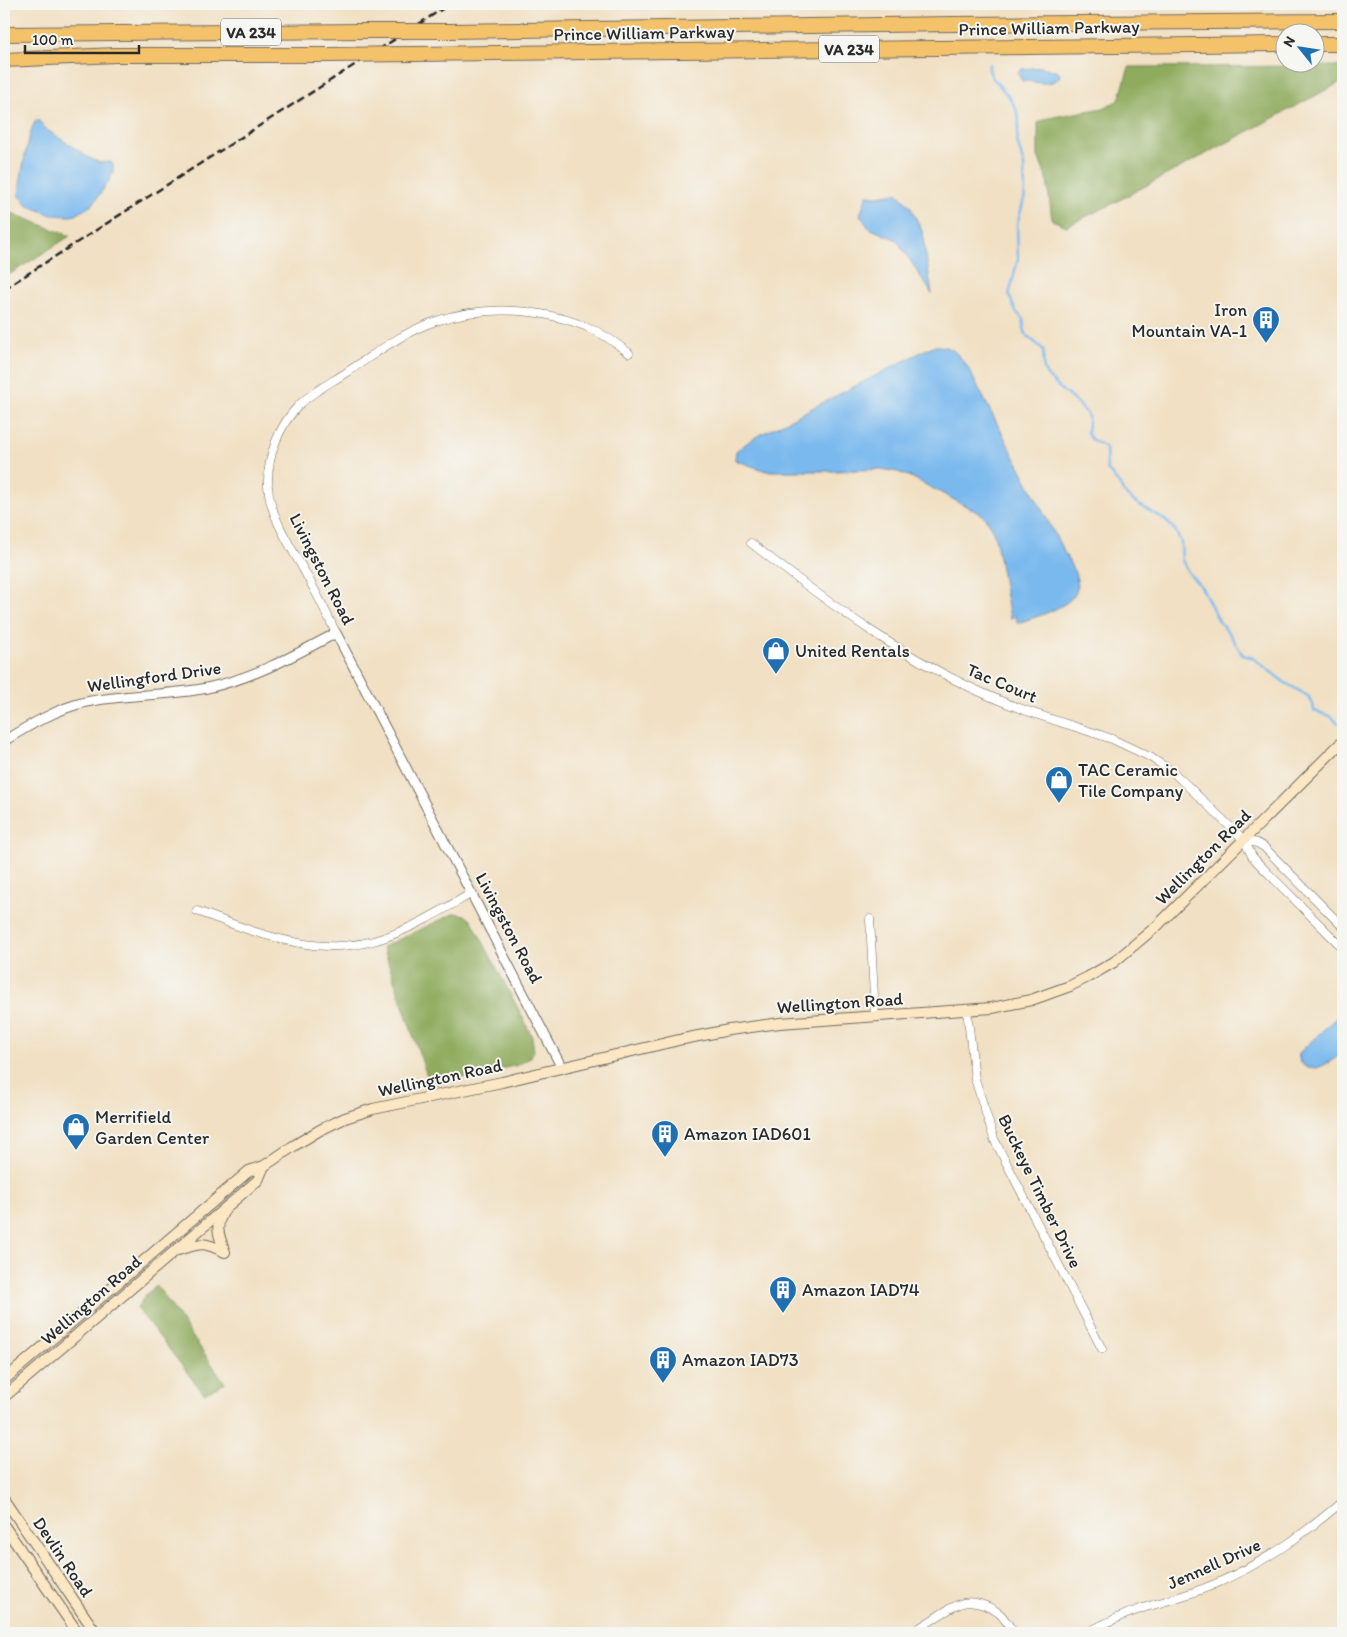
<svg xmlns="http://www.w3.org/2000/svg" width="1347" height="1637" font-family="Itim,sans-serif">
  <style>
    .forest { fill: #8fab5d; stroke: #5d6b44 }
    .water { fill: #7ab9ee; stroke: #52728c }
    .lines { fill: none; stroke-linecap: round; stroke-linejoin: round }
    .stream { stroke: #7ab9ee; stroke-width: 2.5 }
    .minor-casing { stroke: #706a60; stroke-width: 9 }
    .tertiary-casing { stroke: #706a60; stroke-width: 11 }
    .secondary-casing { stroke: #706a60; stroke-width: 12 }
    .motorway-casing { stroke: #706a60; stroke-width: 16 }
    .minor { stroke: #fff; stroke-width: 8 }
    .tertiary { stroke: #fff; stroke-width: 9 }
    .secondary { stroke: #fbe7c3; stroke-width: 10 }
    .motorway { stroke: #f4c26a; stroke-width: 14 }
    .rail { stroke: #2b2b2b; stroke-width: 2.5; stroke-dasharray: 8 4; stroke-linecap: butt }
    .motorway-bridge-casing { stroke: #706a60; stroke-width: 16; stroke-linecap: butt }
    .motorway-bridge { stroke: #f4c26a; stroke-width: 14 }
    .labels { text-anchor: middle; stroke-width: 4; stroke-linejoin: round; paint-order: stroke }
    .shield { fill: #f6f6f2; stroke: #686867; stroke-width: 1 }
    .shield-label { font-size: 16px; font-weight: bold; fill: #2b2b2b }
    .street-label { font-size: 18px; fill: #2b2b2b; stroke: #f6f6f2 }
    .poi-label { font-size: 18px; fill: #2b2b2b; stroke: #f6f6f2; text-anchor: start }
  </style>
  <rect width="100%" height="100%" fill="#f6f6f2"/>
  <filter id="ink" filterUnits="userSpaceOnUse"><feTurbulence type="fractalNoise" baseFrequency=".02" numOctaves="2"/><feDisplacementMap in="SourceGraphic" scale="10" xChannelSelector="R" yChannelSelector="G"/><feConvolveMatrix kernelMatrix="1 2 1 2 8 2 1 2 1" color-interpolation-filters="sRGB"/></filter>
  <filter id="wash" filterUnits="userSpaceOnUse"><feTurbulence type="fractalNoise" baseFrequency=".0096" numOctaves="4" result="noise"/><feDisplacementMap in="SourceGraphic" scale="20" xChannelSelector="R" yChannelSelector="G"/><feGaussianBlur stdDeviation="1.12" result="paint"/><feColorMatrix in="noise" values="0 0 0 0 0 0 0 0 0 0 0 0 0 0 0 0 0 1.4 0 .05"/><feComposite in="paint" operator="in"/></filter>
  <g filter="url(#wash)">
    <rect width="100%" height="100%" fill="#f1e0c3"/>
    <path class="forest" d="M1343,66V81L1108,206L1067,226L1052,220L1047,180L1038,156V123L1048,118L1103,108L1119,100L1129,67Z
      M4,210L70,236L4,278Z
      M455,913L465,915L472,921L521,1014L532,1037L534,1051L530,1058L518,1065L430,1085L383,947Z
      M157,1286L225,1383L204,1394L137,1308L146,1294Z"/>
    <path class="water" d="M1042,67L1058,72L1060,76C1053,87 1037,82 1025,81H1022L1018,73L1022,69Z
      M36,120H38L47,130L81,152L87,157L100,163L111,162L113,165V173L107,184L92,205L76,215L70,216L52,215L28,206L19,195C20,180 28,132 36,120Z
      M897,193L910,206L922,231L932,294L897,240L869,228L860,215L867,195L878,196Z
      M933,346C952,345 956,352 967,366L1075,573C1076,578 1079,584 1077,589C1073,607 1033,618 1017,623L1016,616L1010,618L996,541L991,526L983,515L913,478L898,472L882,469L834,471H766L735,460L736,451L754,438Z
      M1341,1013L1343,1014V1053C1333,1059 1317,1073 1306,1067C1300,1063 1298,1059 1299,1053Z"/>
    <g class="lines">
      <path class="stream" d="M971,4L973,8
        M989,64V70L992,77L1009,97L1016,109L1019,121L1017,141L1024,165L1025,192L1024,200L1017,224L1018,259L1009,295L1016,312L1023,318L1024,329L1027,336L1043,349C1045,357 1041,365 1045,372C1053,387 1086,406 1088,417C1089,422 1087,428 1087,433L1091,439L1106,448L1107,469L1120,485L1124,493L1136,503L1165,520L1175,530L1181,542L1182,560L1188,572L1202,588L1220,623L1229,633L1243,655L1253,658L1284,682L1308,696L1313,704L1314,711L1330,716L1338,723
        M319,1633L327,1628"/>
    </g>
  </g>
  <g filter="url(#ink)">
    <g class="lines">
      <defs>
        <path id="minor" d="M751,543C829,604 909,663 1001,701C1037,716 1075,726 1112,739L1150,757L1173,772L1244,840L1252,856L1258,863L1343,948
          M336,633C327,614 317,594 307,576C292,548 270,518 268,486C267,456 279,425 300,404C314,391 332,382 347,372C375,354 403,332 436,321C487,304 545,308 594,330C607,336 618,345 629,353
          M1244,840L1257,843L1264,847L1343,927
          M197,911C257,933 322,961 386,937C417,926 444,909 472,893
          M870,919L875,1016
          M967,1010L975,1079L994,1139L1102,1349
          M909,1633C927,1626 941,1611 960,1604C972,1599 990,1606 1000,1614C1005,1619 1010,1627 1014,1633
          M1086,1633C1105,1623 1125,1614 1146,1607C1169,1600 1192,1594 1215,1584C1264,1563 1303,1535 1343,1501"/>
        <path id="tertiary" d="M4,741C28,726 58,708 86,702C126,694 167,696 207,688C254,678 295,655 336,633L562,1068"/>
        <path id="secondary" d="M224,1211C214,1226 219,1236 225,1252
          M178,1250C201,1243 202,1241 225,1252
          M4,1380L249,1171L264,1166L295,1145L320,1130L345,1118L373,1109L502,1082L683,1039L729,1030L780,1023L992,1008L1031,1000L1070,986L1088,977L1114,962L1158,925L1343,741
          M4,1397L258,1180L264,1166
          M4,1498L96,1633
          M4,1526L78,1633"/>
        <path id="motorway" d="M450,31L954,24L1343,21
          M4,34L365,31
          M1314,44H1343
          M414,54L1284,44
          M4,60L116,55H329"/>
      </defs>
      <use href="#minor" class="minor-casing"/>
      <use href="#tertiary" class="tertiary-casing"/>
      <use href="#secondary" class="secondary-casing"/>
      <use href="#motorway" class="motorway-casing"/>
      <use href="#minor" class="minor"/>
      <use href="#tertiary" class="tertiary"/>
      <use href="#secondary" class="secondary"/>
      <use href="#motorway" class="motorway"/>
      <path class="rail" d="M4,289L450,4"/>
      <defs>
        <path id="motorway-bridge" d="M365,31H450
          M329,55L414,54"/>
      </defs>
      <use href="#motorway-bridge" class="motorway-bridge-casing"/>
      <use href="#motorway-bridge" class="motorway-bridge"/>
    </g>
  </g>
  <defs>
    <symbol id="building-pin" viewBox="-11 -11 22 30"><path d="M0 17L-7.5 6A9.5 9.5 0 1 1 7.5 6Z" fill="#1f6fb2" stroke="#f6f6f2"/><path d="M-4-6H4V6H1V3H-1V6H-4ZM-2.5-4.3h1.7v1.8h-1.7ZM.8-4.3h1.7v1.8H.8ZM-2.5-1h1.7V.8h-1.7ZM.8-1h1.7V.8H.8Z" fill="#fff"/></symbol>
    <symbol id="shop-pin" viewBox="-11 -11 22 30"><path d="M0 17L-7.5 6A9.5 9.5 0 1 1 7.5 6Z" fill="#1f6fb2" stroke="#f6f6f2"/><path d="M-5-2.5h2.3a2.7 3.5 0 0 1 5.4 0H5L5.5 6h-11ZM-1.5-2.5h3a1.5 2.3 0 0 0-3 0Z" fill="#fff"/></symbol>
  </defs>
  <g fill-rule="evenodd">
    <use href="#building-pin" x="1250" y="304" width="32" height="43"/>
    <use href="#shop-pin" x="760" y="635" width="32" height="43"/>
    <use href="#shop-pin" x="1043" y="764" width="32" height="43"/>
    <use href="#shop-pin" x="60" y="1111" width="32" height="43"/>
    <use href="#building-pin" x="649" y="1118" width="32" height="43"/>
    <use href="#building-pin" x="767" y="1274" width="32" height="43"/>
    <use href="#building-pin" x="647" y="1344" width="32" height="43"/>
  </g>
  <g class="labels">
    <g class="shield">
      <rect x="221" y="18.5" width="60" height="27" rx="4"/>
      <rect x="819" y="35.5" width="60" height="27" rx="4"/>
    </g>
    <g class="shield-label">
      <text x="251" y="38">VA 234</text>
      <text x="849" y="55">VA 234</text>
    </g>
    <g class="street-label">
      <text transform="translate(1049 28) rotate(-1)" y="6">Prince William Parkway</text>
      <text transform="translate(644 33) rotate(-1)" y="6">Prince William Parkway</text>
      <text transform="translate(322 569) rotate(63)" y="6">Livingston Road</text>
      <text transform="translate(154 677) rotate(-8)" y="6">Wellingford Drive</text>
      <text transform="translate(1002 683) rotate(23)" y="6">Tac Court</text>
      <text transform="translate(1203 857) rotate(-45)" y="6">Wellington Road</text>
      <text transform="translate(509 928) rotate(62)" y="6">Livingston Road</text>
      <text transform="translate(840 1003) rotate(-4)" y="6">Wellington Road</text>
      <text transform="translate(440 1078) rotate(-12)" y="6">Wellington Road</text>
      <text transform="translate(1040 1191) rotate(64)" y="6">Buckeye Timber Drive</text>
      <text transform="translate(91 1300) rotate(-41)" y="6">Wellington Road</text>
      <text transform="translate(63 1557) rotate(56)" y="6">Devlin Road</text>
      <text transform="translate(1214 1564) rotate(-24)" y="6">Jennell Drive</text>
    </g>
    <g class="poi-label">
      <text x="1247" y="316" text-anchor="end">Iron<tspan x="1247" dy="21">Mountain VA-1</tspan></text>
      <text x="795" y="657">United Rentals</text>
      <text x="1078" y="776">TAC Ceramic<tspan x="1078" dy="21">Tile Company</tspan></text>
      <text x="95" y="1123">Merrifield<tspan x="95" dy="21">Garden Center</tspan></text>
      <text x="684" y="1140">Amazon IAD601</text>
      <text x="802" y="1296">Amazon IAD74</text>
      <text x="682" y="1366">Amazon IAD73</text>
    </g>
  </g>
  <rect width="1347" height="1637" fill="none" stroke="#f6f6f2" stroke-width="20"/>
  <g transform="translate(1300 48) rotate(300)"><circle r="24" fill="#f6f6f2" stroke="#a5a5a2"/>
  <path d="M0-4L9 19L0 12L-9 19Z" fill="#1f6fb2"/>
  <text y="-8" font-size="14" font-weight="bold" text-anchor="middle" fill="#2b2b2b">N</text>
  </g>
  <path d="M25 45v8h114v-8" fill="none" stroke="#2b2b2b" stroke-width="2.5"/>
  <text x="32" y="45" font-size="15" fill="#2b2b2b" stroke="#f6f6f2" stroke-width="4" paint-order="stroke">100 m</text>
</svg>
